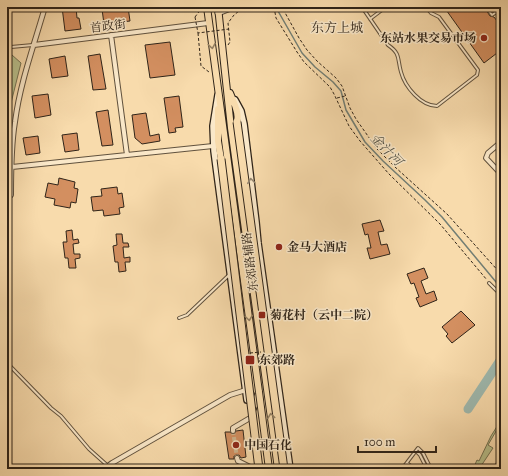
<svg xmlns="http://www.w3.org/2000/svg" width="508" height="476" font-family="'IM FELL Great Primer','Noto Serif SC',serif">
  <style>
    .green { fill: #b9c18d; stroke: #747253 }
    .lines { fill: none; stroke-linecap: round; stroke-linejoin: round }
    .stream { stroke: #727e74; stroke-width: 1.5 }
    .river { stroke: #9fbab0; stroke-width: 9 }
    .building { fill: #d38f60; stroke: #2f2419 }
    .minor-tunnel { stroke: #d0b68f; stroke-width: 4; stroke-dasharray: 4 2; stroke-linecap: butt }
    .service-casing { stroke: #61523e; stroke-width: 4 }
    .minor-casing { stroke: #61523e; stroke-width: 6 }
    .tertiary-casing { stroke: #61523e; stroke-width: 7 }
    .secondary-casing { stroke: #2f2419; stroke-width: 8 }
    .primary-casing { stroke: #2f2419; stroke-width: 8 }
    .path { stroke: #2f2419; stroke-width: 1; stroke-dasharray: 3 2; stroke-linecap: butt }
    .service { stroke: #fae8c9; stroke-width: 2 }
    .minor { stroke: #fae8c9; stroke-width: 4 }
    .tertiary { stroke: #fae8c9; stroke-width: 5 }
    .secondary { stroke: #fae8c9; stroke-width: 5.5 }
    .primary { stroke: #f8dbac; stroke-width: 6 }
    .primary-bridge-casing { stroke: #2f2419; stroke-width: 8; stroke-linecap: butt }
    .trunk-bridge-casing { stroke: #2f2419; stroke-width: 9; stroke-linecap: butt }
    .path-bridge { stroke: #2f2419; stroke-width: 1; stroke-dasharray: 3 2; stroke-linecap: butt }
    .primary-bridge { stroke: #f8dbac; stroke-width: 6 }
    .trunk-bridge { stroke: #f8dbac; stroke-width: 7 }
    .oneway { stroke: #948062 }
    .oneway2 { stroke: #948671 }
    .poi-dot { fill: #8f2418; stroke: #fae8c9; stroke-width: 1.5 }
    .labels { text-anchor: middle; stroke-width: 3; stroke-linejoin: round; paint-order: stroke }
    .street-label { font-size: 12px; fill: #2f2419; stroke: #fae8c9 }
    .poi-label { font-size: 12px; font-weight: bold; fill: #2f2419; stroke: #fae8c9; text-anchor: start }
    .neighbourhood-label { font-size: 13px; fill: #2f2419; stroke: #fae8c9 }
    .water-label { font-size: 13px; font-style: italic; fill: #515146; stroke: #fae8c9 }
  </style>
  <rect width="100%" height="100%" fill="#f8dbac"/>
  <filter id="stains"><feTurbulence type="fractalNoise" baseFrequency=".005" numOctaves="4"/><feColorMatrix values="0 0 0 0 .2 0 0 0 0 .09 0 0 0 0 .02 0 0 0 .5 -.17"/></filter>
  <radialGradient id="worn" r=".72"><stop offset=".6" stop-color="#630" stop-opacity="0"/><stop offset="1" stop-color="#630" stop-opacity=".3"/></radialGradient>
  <path class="green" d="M12,55L21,63L7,119V56Z
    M501,420V427L499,426L488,445L493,448L479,469H473L477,460L479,461L491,436Z"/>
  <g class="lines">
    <path class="stream" d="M278,11L302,53L315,67L333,82L341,91L346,110L365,142L383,161L425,200L442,217L501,288"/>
    <path class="river" d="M468,409L501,359"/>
  </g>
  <path class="building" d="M62,7H76L77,18H79L81,29L65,31Z
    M116,7H128L130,21L104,24L102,9Z
    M444,7H484L490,16L494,17L501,26V50L484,63Z
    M170,42L175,75L150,78L145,45Z
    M100,54L106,89L93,90L88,56Z
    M65,56L68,76L52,78L49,59Z
    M48,94L51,115L35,118L32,96Z
    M179,96L183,127L175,128L176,132L169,133L164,98Z
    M108,110L113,145L102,146L96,112Z
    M146,113L150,136L159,134L160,141L142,144L135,138L132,115Z
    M77,133L79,150L65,152L62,135Z
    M38,136L40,153L26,155L23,138Z
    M59,178L75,182L74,188L78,189L76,203L71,202L70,208L54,205L55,199L45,197L48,183L58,185Z
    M117,187L118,194L122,193L124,207L119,208L120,214L104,216L103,210L93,211L91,197L102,196L101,189Z
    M380,220L384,231L378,232L381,245L387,244L390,254L370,259L367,248H371L368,234L365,235L362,224Z
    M72,230L73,240L78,239L79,243L73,244L74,254H80V258L75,259L76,268H69L68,258H65L63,242H67L66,231Z
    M116,234H122L123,243H128L129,247H123L124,258L130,257V262H125L126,271L119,272L118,262H115L113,246L117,245Z
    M424,268L428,278L421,281L426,294L434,291L437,300L420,307L416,298L419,297L414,283L411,284L407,274Z
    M461,311L475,325L452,343L446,336L448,334L442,327Z
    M243,430L246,457L241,458L239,455H236L234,456V459H229L225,432H230L233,434L236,431Z"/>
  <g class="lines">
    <path class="minor-tunnel" d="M233,431L237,458"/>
    <defs>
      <path id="service" d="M362,7L388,45C401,54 397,58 401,72C405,87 421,106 437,106L477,75L478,70L439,17L431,13L426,7
        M486,7L492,15L501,9
        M370,19L386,7
        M11,47L33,45
        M489,283L501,295
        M179,318L187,315L229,275
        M7,365L10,366L51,408L61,416L89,449L108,466
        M416,451L420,455L427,469
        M407,463L415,469
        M402,469L418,448L423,453L431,469"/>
      <path id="minor" d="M111,35L127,155
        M34,45L208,23
        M501,142L488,153L486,158L501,174
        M12,167L213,146
        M7,198L11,195C11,170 11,146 15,122C20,83 34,45 45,7
        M233,431V428L250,418
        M237,458L238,461L254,469
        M109,469L108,466L112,463L230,395L246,390
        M496,469L501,459"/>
      <path id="tertiary" d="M218,13L233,7"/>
      <path id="secondary" d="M218,95L213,126L214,151L247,400
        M235,100L241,111L244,124L256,222L258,243L290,469"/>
      <path id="primary" d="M207,7L259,392L252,411
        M218,7L231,128L278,469
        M230,93C233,101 240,113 237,122
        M218,109V141L221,159"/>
    </defs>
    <use href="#service" class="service-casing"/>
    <use href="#minor" class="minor-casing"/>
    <use href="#tertiary" class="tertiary-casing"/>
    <use href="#secondary" class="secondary-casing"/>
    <use href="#primary" class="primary-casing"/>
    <path class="path" d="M274,7L276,18L297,52L304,62L330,87L334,94L349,126L360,141L389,174L440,224L487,280
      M279,7L283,9L299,38L307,50L317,61L336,78L342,86L350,108L356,119L377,149L395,167L447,214L501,274
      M195,17L201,9
      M198,33L201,66L209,72
      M228,45L230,42L228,23L234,15L244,7
      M337,98L345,96"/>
    <use href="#service" class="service"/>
    <use href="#minor" class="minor"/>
    <use href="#tertiary" class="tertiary"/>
    <use href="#secondary" class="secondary"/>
    <use href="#primary" class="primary"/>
    <defs>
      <path id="primary-bridge" d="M259,392L269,469"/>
      <path id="trunk-bridge" d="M237,122L284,469
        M221,159L259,469"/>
    </defs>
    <use href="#primary-bridge" class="primary-bridge-casing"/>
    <use href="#trunk-bridge" class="trunk-bridge-casing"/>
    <path class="path-bridge" d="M195,17L198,33L229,29
      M250,353L261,352"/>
    <use href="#primary-bridge" class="primary-bridge"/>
    <use href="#trunk-bridge" class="trunk-bridge"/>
  </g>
  <defs><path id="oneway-chevron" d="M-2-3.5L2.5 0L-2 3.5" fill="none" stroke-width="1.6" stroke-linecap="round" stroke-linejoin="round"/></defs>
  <g class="oneway">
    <use href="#oneway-chevron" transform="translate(212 46) rotate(81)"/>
    <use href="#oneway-chevron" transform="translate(249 318) rotate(82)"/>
    <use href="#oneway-chevron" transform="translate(271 416) rotate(-98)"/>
  </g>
  <use class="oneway2" href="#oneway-chevron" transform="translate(251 181) rotate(-97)"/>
  <g class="poi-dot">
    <circle cx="484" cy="38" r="4"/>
    <circle cx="279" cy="247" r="4"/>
    <rect x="258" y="311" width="8" height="8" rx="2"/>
    <rect x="245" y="355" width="10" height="10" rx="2"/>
    <circle cx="236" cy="445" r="4"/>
  </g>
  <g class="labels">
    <g class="street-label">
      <text transform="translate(108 26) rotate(-7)" y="4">首政街</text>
      <text transform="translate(250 262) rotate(-97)" y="4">东郊路辅路</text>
    </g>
    <g class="poi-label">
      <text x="476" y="42" text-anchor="end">东站水果交易市场</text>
      <text x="287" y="251">金马大酒店</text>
      <text x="270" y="319">菊花村（云中二院）</text>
      <text x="259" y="364">东郊路</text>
      <text x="244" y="449">中国石化</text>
    </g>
    <g class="neighbourhood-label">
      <text x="337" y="32">东方上城</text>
    </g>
    <g class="water-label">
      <text transform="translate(387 149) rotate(46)" y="5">金汁河</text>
    </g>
  </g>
  <rect width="508" height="476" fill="none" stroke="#f8dbac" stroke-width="24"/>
  <rect x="8" y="8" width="492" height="460" fill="none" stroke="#2f2419" stroke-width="2"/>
  <rect x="12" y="12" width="484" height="452" fill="none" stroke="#2f2419"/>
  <path d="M358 446v6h78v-6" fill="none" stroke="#2f2419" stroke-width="2"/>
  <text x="364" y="446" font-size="12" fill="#2f2419" stroke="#fae8c9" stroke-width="3" paint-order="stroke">100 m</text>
  <rect width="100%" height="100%" filter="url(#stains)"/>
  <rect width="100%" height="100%" fill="url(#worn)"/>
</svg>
